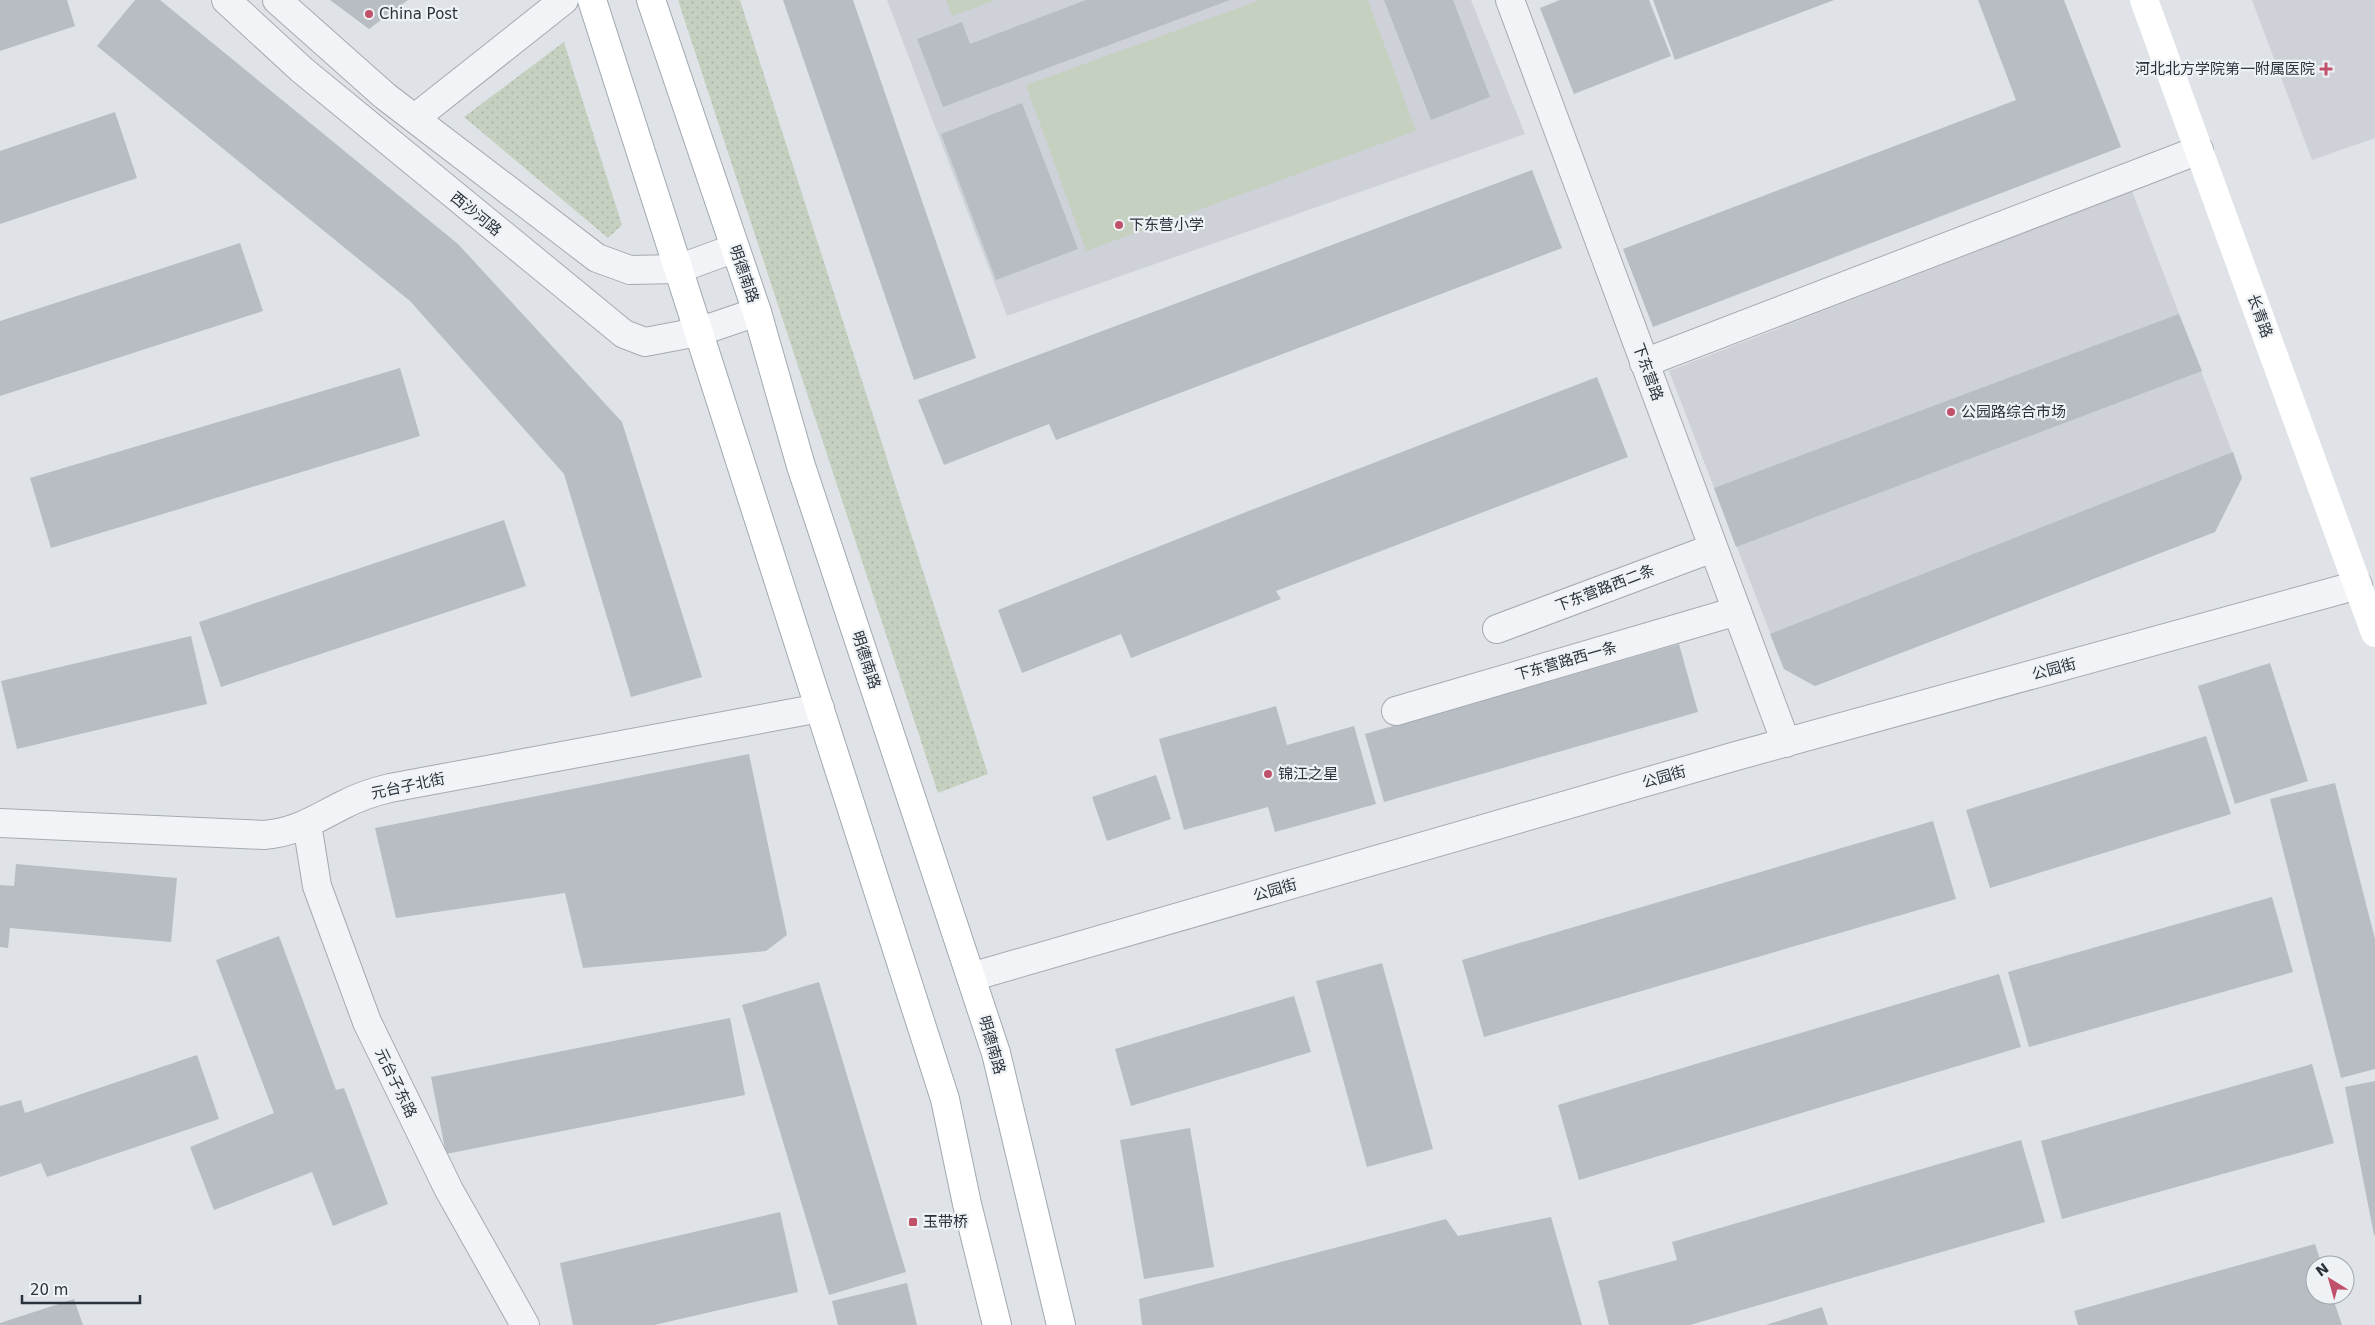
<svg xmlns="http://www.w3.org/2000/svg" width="2375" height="1325" font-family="'DejaVu Sans','Noto Sans SC',sans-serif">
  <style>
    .built { fill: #ced2d8 }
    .grass { fill: url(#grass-dots) }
    .garden { fill: #c6d0c1 }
    .building { fill: #b7bdc3 }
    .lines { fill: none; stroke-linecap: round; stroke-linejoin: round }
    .minor-casing { stroke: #a5aab0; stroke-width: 30 }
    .tertiary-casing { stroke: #a5aab0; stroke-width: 30 }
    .primary-casing { stroke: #a0a8b1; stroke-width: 30 }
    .minor { stroke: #f2f3f6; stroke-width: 28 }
    .tertiary { stroke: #f2f3f6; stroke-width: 28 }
    .secondary { stroke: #fff; stroke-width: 28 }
    .primary { stroke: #fff; stroke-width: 28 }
    .poi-dot { fill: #bf516b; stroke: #eff2f5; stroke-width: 2 }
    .labels { text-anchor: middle; stroke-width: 4.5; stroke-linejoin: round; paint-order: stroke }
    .poi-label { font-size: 15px; fill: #2a323c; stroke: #eff2f5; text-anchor: start }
    .street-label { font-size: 15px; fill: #2a323c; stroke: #eff2f5 }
  </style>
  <defs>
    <pattern id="grass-dots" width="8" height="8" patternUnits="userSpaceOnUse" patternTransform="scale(1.25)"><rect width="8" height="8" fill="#c6d0c1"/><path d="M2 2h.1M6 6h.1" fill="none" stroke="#aab3a7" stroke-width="1.8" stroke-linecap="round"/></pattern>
  </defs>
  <rect width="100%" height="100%" fill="#dfe3e7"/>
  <path class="built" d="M887,0H1471L1525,134L1007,316Z
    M2252,0H2375V138L2312,160Z
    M2132,191L2242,478L2215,532L1815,686L1784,669L1669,371Z"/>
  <path class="grass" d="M678,0H740L988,774L938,793Z
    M564,42L622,225L608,238L464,117Z"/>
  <path class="garden" d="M946,0H996L952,16Z
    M1260,0H1368L1416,131L1086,251L1026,85Z"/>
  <path class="building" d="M0,0H67L75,26L0,51Z
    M135,0H160L458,244L622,422L702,677L631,697L564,474L410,301L97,46Z
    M330,0H408L369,29Z
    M783,0H853L976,358L914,380Z
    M1086,0H1230L943,107L917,39L962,22L970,44Z
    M1384,0H1453L1490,97L1431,120Z
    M1560,0H1649L1671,56L1574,94L1540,8Z
    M1653,0H1834L1675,60Z
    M1978,0H2064L2121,147L1653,327L1623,249L2016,100Z
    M1022,103L1078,249L996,280L941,134Z
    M115,112L137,178L0,224V151Z
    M1532,170L1562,248L1056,440L1049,424L944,465L918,400Z
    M240,243L263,311L0,396V321Z
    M2179,314L2202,371L1736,547L1714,488Z
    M400,368L420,436L51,548L30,478Z
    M1597,377L1628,457L1276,591L1281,599L1131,658L1121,634L1022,673L998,610L1246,512Z
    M2233,452L2242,478L2215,532L1815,686L1784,669L1770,634Z
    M504,520L526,586L221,687L199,622Z
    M191,636L207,704L17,749L1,681Z
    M1679,644L1698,712L1384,802L1365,734Z
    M2270,663L2308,781L2235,804L2198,686Z
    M1276,706L1287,745L1354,726L1376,804L1275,832L1268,807L1184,830L1159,739Z
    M2206,736L2231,814L1990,888L1966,810Z
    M749,754L787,935L766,951L583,968L565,893L396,918L375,828Z
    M1156,775L1171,819L1107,841L1092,797Z
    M2335,783L2375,939V1069L2341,1078L2270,799Z
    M1933,821L1956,899L1484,1037L1462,960Z
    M16,864L177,878L171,942L10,928L8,948L0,947V885L14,886Z
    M2272,897L2293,972L2029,1047L2008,972Z
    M279,936L336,1090L344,1088L388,1204L333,1226L312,1172L214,1210L190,1147L274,1113L216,960Z
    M1382,963L1433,1149L1367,1167L1316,981Z
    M1999,974L2021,1047L1579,1180L1558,1105Z
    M819,982L906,1272L829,1295L742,1005Z
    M1294,996L1311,1052L1131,1106L1115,1049Z
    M730,1018L745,1095L446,1154L431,1077Z
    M197,1055L219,1119L47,1177L41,1163L0,1177V1106L21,1100L25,1113Z
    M2312,1064L2334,1143L2062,1219L2041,1141Z
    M2375,1081V1235H2374L2345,1087Z
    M1190,1128L1214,1267L1144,1279L1120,1140Z
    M2021,1140L2045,1222L1690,1325H1609L1598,1281L1677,1260L1672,1242Z
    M780,1212L798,1292L654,1325H573L560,1263Z
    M1551,1217L1582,1325H1142L1139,1299L1446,1219L1458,1236Z
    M2315,1244L2322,1265H2315V1295H2332L2342,1325H2078L2074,1311Z
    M907,1283L917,1325H838L832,1301Z
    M74,1299L83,1325H0V1323Z
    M1822,1307L1828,1325H1766Z"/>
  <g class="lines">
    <defs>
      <path id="minor" d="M1644,363L2199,150
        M1497,629L1713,548
        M1396,711L1737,611"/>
      <path id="tertiary" d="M226,0L302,70L624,334L645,342L698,332L757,312
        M277,0L385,96L597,258L630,270L678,269L735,248
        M1510,0L1786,743
        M415,118L564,0
        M0,823L264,835C297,832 315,819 343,805C358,797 373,792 390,788L820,708
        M307,824L317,886L367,1022L449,1190L525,1325
        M971,977L1736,756L2358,585"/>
      <path id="primary" d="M592,0L945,1099L967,1204L997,1325
        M651,0L757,312L801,466L996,1053L1061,1325"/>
    </defs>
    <use href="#minor" class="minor-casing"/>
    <use href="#tertiary" class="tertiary-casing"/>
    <use href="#primary" class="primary-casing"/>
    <use href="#minor" class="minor"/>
    <use href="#tertiary" class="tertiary"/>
    <path class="secondary" d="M2144,0L2375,633"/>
    <use href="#primary" class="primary"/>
  </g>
  <g class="poi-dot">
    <circle cx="369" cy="14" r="5"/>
    <path d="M2323.5 61.5h5v5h5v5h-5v5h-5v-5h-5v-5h5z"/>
    <circle cx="1119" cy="225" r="5"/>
    <circle cx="1951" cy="412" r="5"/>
    <circle cx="1268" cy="774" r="5"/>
    <rect x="908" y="1217" width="10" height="10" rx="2.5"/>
  </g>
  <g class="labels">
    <g class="poi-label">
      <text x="379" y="19">China Post</text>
      <text x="2315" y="74" text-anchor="end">河北北方学院第一附属医院</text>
      <text x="1129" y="230">下东营小学</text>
      <text x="1961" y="417">公园路综合市场</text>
      <text x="1278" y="779">锦江之星</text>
      <text x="923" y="1227">玉带桥</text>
    </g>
    <g class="street-label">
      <text transform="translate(476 214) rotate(39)" y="5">西沙河路</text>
      <text transform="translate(744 274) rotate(71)" y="5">明德南路</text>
      <text transform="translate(2260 316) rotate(70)" y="5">长青路</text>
      <text transform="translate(1648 372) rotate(70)" y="5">下东营路</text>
      <text transform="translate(1605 588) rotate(-21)" y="5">下东营路西二条</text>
      <text transform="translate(866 660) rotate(72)" y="5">明德南路</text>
      <text transform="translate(1566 661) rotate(-16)" y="5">下东营路西一条</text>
      <text transform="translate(2054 669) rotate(-15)" y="5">公园街</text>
      <text transform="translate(1664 777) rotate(-16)" y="5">公园街</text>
      <text transform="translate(408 786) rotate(-12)" y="5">元台子北街</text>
      <text transform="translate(1275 890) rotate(-16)" y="5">公园街</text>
      <text transform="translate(992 1045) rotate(74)" y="5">明德南路</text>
      <text transform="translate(396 1083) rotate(64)" y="5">元台子东路</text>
    </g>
  </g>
  <g transform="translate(2330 1280) rotate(323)"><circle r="24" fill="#eff2f5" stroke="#a0a5ab"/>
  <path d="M0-4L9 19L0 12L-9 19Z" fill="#bf516b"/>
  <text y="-8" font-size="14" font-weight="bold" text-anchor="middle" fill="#2a323c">N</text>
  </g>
  <path d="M22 1295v8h118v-8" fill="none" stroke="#2a323c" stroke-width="2.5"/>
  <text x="30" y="1295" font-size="15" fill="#2a323c" stroke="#eff2f5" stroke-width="4" paint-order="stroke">20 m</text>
</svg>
